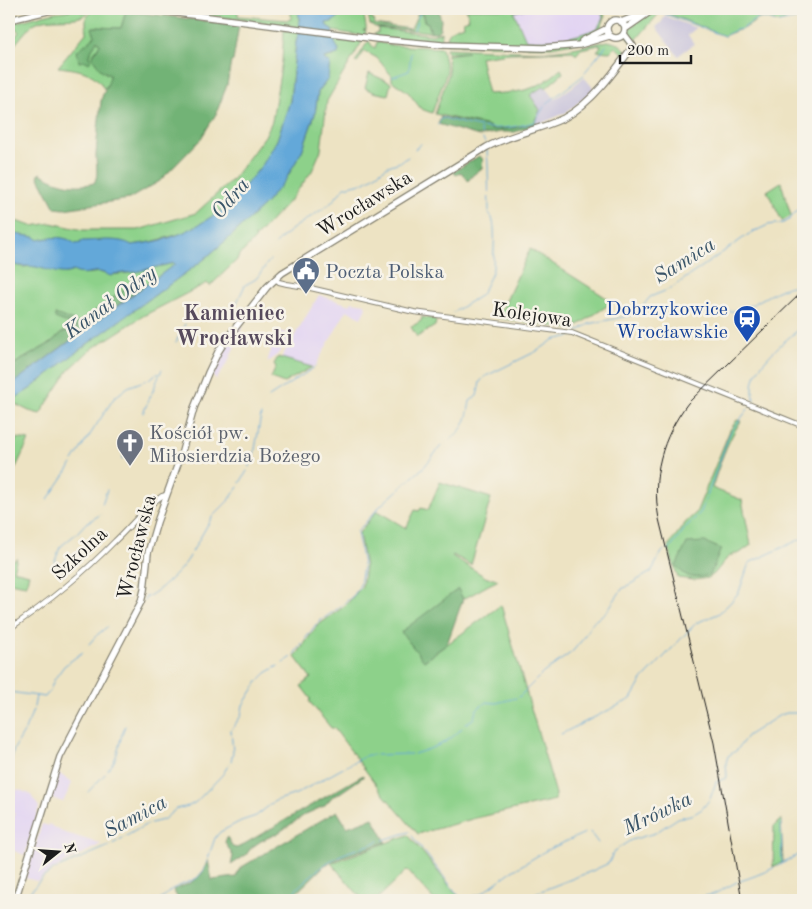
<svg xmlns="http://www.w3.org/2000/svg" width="812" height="909" font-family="'Old Standard TT',serif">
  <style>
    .built { fill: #e2d4f3 }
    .industrial { fill: #c5c0da }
    .green { fill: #8dd18a; stroke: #547653 }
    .forest { fill: #72b376; stroke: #476849 }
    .water { fill: #64a8d9; stroke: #40627a }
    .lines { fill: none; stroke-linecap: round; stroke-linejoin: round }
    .stream { stroke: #64a8d9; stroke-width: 1 }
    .minor-casing { stroke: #848070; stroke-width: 6 }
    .major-casing { stroke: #848070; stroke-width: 8 }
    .minor { stroke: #fff; stroke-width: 4 }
    .major { stroke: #fff; stroke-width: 5.5 }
    .rail { stroke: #1c1c1c; stroke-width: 1 }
    .labels { text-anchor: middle; stroke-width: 5; stroke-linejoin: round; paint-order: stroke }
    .street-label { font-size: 20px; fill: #1c1c1c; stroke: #f7f3e8 }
    .service-label { font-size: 20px; fill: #4e5e75; stroke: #f7f3e8; text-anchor: start }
    .transit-label { font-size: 20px; fill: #164399; stroke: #f7f3e8; text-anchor: end }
    .worship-label { font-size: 20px; fill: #5b616d; stroke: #f7f3e8; text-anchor: start }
    .water-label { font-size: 21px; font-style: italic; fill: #395468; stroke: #f7f3e8 }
    .quarter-label { font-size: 22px; font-weight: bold; fill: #564a5c; stroke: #f7f3e8 }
  </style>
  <rect width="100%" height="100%" fill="#f7f3e8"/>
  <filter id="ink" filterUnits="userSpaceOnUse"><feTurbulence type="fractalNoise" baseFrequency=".02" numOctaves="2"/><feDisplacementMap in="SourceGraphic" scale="10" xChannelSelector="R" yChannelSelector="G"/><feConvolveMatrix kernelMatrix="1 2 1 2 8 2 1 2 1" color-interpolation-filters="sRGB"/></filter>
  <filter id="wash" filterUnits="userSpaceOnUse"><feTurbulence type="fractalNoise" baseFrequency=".0096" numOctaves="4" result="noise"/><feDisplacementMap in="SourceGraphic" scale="20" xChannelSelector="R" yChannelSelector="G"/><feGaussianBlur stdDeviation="1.12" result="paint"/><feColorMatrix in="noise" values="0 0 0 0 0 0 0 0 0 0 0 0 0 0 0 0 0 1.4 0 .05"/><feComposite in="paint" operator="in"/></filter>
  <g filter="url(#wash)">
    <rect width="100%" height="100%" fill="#ede3c3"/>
    <path class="built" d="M525,9H600L603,17L598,28L580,35L560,40L526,41L514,12Z
      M319,295L350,305L352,302L365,304L366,308L361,318L347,310L315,366L312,367L281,358Z
      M242,324L243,325L229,360L216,380L211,373L224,349Z
      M277,331L287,333L290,336L278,354L267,363Z
      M57,772L72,783L63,802L49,797Z
      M17,789L30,794L39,807L25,855L9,849V818L15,815L10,809Z
      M42,824L49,826V824L62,832L101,844L51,870L37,881L25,878Z"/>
    <path class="industrial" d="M665,16L696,28L688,35L694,44L678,56L656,27L661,23Z
      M584,77L595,90L565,113L537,125L529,95L545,86L555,99L571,88Z"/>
    <path class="green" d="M81,9L82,13L84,9H88V13C77,23 49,15 35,23C29,26 14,46 9,52V45L19,32L15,28L9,29V24L55,12Z
      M159,9H211L229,10L228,9H238V16L287,20L291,19V9H298L300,27L296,42L290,101L277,140L264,164L237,195L219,212V216L214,215L198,226L180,234L151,242L132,245L75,244C65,235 54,240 41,240C30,240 19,235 9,233V219L32,226L51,223L83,230H138L196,213L233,179L265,136L272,121L282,61L284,30L296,31L297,27Z
      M339,9H363L366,27V30H363L366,31L365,36L332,31L327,26L326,22H332Z
      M367,9H370L372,19L375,21L373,24L411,29L418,13L422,14L424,21L428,23L431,32L375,27L370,24Z
      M466,9H525L514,12L526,40C552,42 574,38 598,28L603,17L600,9H603L605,17L600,31L578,42L552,47L447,44C446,31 453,28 464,25L463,21L469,19Z
      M657,9H663L635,41L631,42L625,34L626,30Z
      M670,9H777L786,20L779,23C755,13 761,21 742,29C736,31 730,33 724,36L666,13Z
      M98,10L126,11L121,28L93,27L100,44L93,54L105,73L110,75L109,83L104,89C96,71 76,69 58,67L86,33V17L89,15L92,11Z
      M378,28L432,35L441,32V43L374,37L375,33H378Z
      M333,36L363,40L327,101L321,150L312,171L292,198L256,237L254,236L256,238L239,256L237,260L210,286L207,283L143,316L90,350L68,371L40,414L29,411L15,404L9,408V402L30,389L79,350L202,261L230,237L265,204L286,179L302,151L315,114L318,92L328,79L324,58L333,56L336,47Z
      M369,41L372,46L375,48L377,42L390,45L442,48L447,72L432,113L421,109L408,92L392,81V76L377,58L364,51L357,63L355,62L367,43Z
      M608,41L619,44L626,50L624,54L615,47L610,52L597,51L601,46L599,45L581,49L576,55L573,51L510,53L480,57L488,94C521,92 535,92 561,69L563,73L546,88L544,86L530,95L540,110L535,120L536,123L515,128L490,130L489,126L435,114L449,73L447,59L449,58L446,55L468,52L447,53L446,48L540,52L568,49Z
      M369,73L391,83L388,95L373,92L365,88Z
      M781,182L791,216L782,221L767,191Z
      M530,249L613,302L577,326L574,322L572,324L574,328L571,329L498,318Z
      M9,263L23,267L33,266L66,273L73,270C81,276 91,273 100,272C112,280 158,266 174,263L175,265L145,285L137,280L79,323L68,324L78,327L74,330L63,332L49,344L9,367Z
      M422,317L434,319L436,321L435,326L417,337L411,327L421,321Z
      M278,357L281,358L312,367L284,383L271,378L276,367L274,364Z
      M737,420L741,421C727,441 719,465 712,488L742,500L751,545L740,553L734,554L728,557L714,574L708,578L694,580L678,578L668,546L686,522L696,513L730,430Z
      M17,438L29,440L9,482V446L13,447Z
      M440,482L491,498L471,565L453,555L452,556L487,578H494L498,580L497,581C485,586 476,593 463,599L458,590L424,661L501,605L556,794L555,800L476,818L418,834L383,794L334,728H331L309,701L311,699L301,686L311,678L295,657L317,626L346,605L362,586L365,567L359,533L375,513L377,511L406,528L415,510L419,511L421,508L428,510Z
      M17,558L13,570L29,574L26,585L9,582V562Z
      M781,819L783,862L773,867L774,826Z
      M408,835L415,843L461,900H434L407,870L376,900H363L331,863Z"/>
    <path class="forest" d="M420,9H438L441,20L440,29L437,32H431L428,23L424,21V15L418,13Z
      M126,11L239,25L233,61L231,62L227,85L216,114L200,140L160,181L129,199L64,209L55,208L38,176L40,173C57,184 75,188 94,183C99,175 96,165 96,156C97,138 99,118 101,101C103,91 109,85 110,75L101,70L92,57L100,44L97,40L89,56L91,61L89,63L86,61L79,62L77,51L95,36L92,28L93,27L121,28Z
      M441,117L489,126L491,130L515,128L536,123L537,125L515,132H501L479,136L438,124Z
      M479,156L483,159L482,168L473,175L468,181L461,172L456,175L453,172Z
      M137,280L145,285L9,386V367L49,344L63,332L73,330L78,327L55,318V314L79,323Z
      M705,542L721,549L710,575C693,579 688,579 676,566L687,543Z
      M458,589L463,599L447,644L424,661L401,632Z
      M363,775V777L337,795L333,796L324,806L306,814L278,833L261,841L251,848L246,855L231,865L233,856L225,842L227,837L233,847L236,848L239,847Z
      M337,811L347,827L373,818L386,842L342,857L325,865L289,900H179L173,890C191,883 203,879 208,860L212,880L236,877L240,868Z"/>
    <path class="water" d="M298,9H339C340,18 335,22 326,23L327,26L332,29L335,43L339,50L338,54L324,58L325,60L330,62L328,79L318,92L315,114L302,151L286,179L265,204L230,237L202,261L79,350L30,389L9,402V386L175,264L174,263L135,272L114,274L111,276C107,275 102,272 99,272C90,271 83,277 73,271C64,277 46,269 36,267C26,265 19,268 9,263V233L35,237L39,240C49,237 67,235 75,244L81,243V241C96,241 119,237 132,245C139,244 145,243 152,242C175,238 195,228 214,215L219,216V213L237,195L263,164L277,140L290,101L296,42L300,27Z"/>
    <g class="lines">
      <path class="stream" d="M665,14L724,36L736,30L742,29L756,19L763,18L779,23L803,18
        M414,30L421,9
        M585,72L606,46
        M392,77L409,71L411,52
        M546,104L584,75
        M438,125L441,119L444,118C481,129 497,132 535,122L544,107
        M480,129L482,135
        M483,139L486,144
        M415,149L421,144
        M487,150C489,171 488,191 489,211
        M330,204L345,187L365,182L388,166L400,162L408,157
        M275,245C290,227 310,219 328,205
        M266,265L270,260
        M454,312L481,295L491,275L493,269C493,256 498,221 489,213
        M692,314C707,309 723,314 738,310C758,305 777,286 798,285
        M237,320L234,309L245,285L256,279L265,267
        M576,332L589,324L632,315L638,312L650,297L670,289L749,234L768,225L783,223L790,219L803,203
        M176,342L185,324
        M157,374H160L162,369
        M152,393L159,376
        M269,397L315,367
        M754,401C753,393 752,385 755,377C761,360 788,337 803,327
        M148,402L151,395
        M143,413L147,404
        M450,440C465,428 467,420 470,401L477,396L480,382L484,377L539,350L553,340L571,336
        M126,448L134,432
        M122,459L125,450
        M73,461L114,398L128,387L149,379L155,375
        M249,467L254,455L261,415
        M240,483L247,471
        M48,499L72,464
        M102,504L107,490
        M667,549H670L686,527L701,512L730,433L748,409
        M192,552L212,517L230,499L238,487
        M54,564L60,547L77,533L86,523L100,515
        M363,565L357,532L380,506L424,467L441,446
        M144,601L146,597C157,594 185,567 190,556
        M97,635L107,627
        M89,644L96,636
        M283,663L292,657L317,623L336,610L354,595L360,585L363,567
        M56,677L64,666L83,652
        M50,690L55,678
        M9,692L45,697L49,692
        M519,697L543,673L572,652L582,640L592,623L607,611L622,589L651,572L662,552L664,550
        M34,707L36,696
        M29,721L33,710
        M465,724L473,719L477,709L486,702L496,703L516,698
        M25,730L28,722
        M561,734L631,699L642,680L696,623L718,614L730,603L739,592L749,563L803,538
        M414,754C433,748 449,743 462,728
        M376,755L411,754
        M231,761L233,752L231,730L241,716L243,705L259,680L266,673L278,666
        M9,763L12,758L14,749L24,732
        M108,770C120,757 118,741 125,726
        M88,792L105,774
        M781,822L782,863
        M590,832L598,843
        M412,836L462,900
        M383,840L409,832
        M740,881C763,874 783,864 803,852
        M466,898L481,894L509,873L547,850L585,833
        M22,900L23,896L32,890L41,879L53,870L109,846L147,824L163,820L176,809L189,806L196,802L223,774L229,764
        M160,900L172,889L197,878L204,870L215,838L220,832L241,821L256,816L275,801L296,794L367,755H373
        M286,900C298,886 324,862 341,855C353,849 367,847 379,841
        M518,900L592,871L609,863L612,855L617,849L631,840L655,833L678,818L694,814L702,809L710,799L716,782L726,778L727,777L726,763L728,756L737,750L747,736L780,715L787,713H803
        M695,900L697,898L714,894L737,882"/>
    </g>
  </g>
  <g filter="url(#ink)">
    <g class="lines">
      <defs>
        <path id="minor" d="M275,279L279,282L287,284L306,287L414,312L572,333L803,426
          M9,629C47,603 83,574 115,541C131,526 143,509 162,496L166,495"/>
        <path id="major" d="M147,9L377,39L442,45L543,48L579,45L609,36
          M607 29a9 9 0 1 1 18 0a9 9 0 1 1-18 0Z
          M9,20L56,9
          M621,22L634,17L647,9
          M625,29L654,9
          M582,41L606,29
          M15,900L60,757L141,602L144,590L148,553L157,522L181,455L194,408L208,373L218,352L225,341L267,287L282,273L487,147C512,134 539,130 564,118C592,103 615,71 633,46L624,34"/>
      </defs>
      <use href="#minor" class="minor-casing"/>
      <use href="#major" class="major-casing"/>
      <use href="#minor" class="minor"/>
      <use href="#major" class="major"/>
      <path class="rail" d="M742,900L714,743L659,519C651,477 662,437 688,403L803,291"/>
    </g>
  </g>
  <defs>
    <symbol id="civic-pin" viewBox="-11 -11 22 30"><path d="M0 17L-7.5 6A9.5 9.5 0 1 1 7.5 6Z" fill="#5c6f8a" stroke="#f7f3e8"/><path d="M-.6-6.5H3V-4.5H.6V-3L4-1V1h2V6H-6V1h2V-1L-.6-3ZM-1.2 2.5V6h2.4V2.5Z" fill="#fff"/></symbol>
    <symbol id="station-pin" viewBox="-11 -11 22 30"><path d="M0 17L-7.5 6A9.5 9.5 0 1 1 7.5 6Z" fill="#1a4fb4" stroke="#f7f3e8"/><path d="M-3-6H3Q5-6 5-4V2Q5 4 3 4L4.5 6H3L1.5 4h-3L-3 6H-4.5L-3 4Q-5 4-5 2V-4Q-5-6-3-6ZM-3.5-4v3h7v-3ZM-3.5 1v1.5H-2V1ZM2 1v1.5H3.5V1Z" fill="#fff"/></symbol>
    <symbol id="church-pin" viewBox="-11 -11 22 30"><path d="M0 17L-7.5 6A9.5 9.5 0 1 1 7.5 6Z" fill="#6b7280" stroke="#f7f3e8"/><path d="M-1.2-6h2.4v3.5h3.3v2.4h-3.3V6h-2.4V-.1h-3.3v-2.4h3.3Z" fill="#fff"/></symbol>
  </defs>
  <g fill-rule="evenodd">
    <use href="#civic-pin" x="290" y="255" width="32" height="43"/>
    <use href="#station-pin" x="731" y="303" width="32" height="43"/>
    <use href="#church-pin" x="114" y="427" width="32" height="43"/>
  </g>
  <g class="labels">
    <g class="street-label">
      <text transform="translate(364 203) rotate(-32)" y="7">Wrocławska</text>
      <text transform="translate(532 314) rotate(8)" y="7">Kolejowa</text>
      <text transform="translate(136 547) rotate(-76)" y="7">Wrocławska</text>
      <text transform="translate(79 553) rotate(-43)" y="7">Szkolna</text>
    </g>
    <g class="service-label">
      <text x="325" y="278">Poczta Polska</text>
    </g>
    <g class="transit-label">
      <text x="728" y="315">Dobrzykowice<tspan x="728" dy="23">Wrocławskie</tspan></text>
    </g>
    <g class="worship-label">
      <text x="149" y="439">Kościół pw.<tspan x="149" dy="23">Miłosierdzia Bożego</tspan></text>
    </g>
    <g class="water-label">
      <text transform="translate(230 198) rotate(-49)" y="7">Odra</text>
      <text transform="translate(684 260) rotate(-32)" y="7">Samica</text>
      <text transform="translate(110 302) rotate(-36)" y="7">Kanał Odry</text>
      <text transform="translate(657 813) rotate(-26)" y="7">Mrówka</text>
      <text transform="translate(135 816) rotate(-28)" y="7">Samica</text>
    </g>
    <g class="quarter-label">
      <text x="234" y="320">Kamieniec<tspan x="234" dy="25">Wrocławski</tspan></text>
    </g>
  </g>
  <rect width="812" height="909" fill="none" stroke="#f7f3e8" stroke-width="30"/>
  <g transform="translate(58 852) rotate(73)" stroke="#f7f3e8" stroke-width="4" paint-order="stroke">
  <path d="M0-4L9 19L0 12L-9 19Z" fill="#1c1c1c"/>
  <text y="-8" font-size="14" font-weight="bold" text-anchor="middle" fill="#1c1c1c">N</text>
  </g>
  <path d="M620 55v8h71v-8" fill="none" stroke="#1c1c1c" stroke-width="2.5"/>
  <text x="627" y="55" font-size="15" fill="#1c1c1c" stroke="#f7f3e8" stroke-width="4" paint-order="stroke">200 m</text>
</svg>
